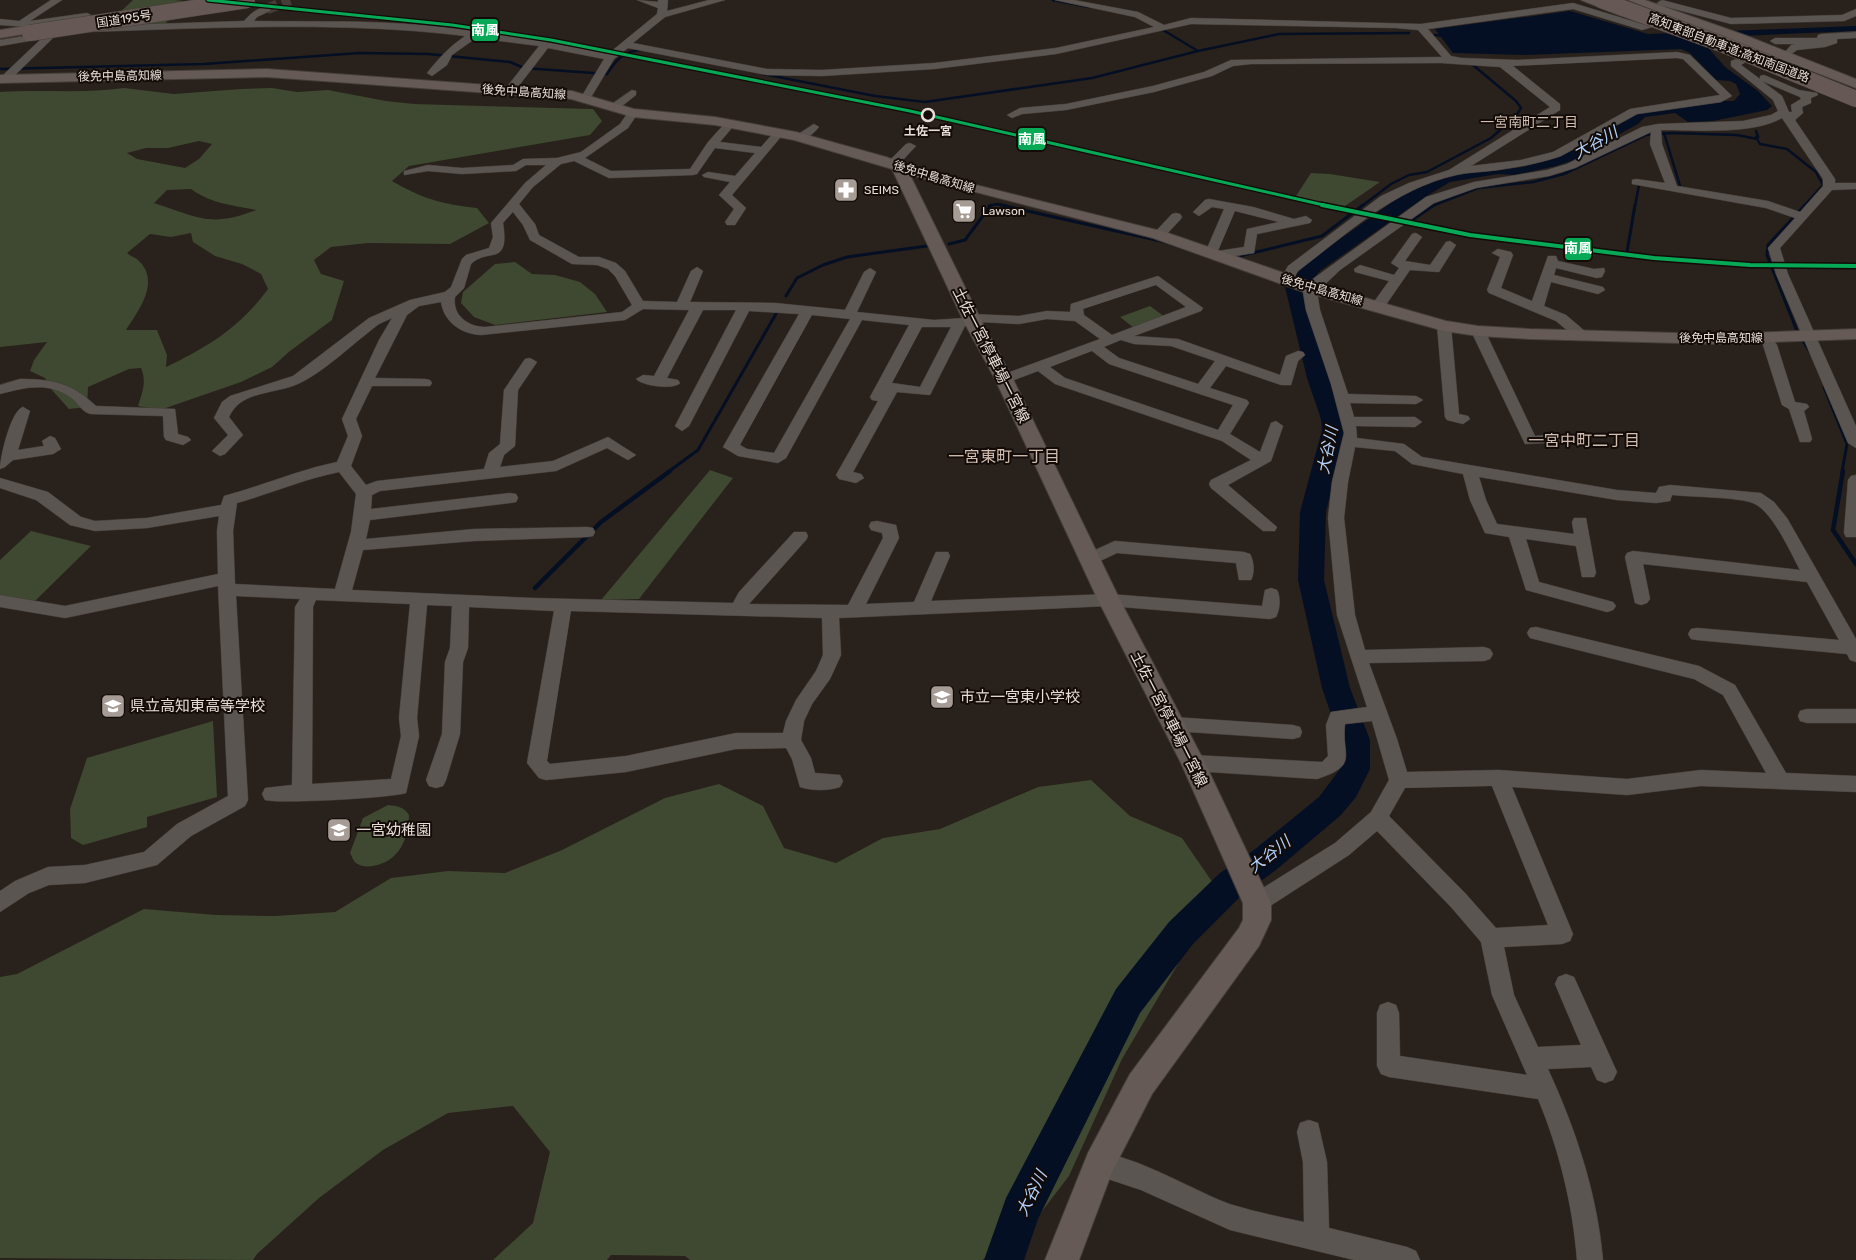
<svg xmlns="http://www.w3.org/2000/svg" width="1856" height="1260" font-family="Rubik,'Noto Sans JP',sans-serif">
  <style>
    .green { fill: #3f4830; fill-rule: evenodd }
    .water { fill: #050f24 }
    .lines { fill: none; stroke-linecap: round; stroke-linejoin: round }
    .stream-far2 { stroke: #050f24; stroke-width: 2.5 }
    .stream-far1 { stroke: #050f24; stroke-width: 3 }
    .stream { stroke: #050f24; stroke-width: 4.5 }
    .river { fill: #050f24; fill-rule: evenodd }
    .minor-tunnel { stroke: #463d37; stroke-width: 11; stroke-dasharray: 11 5; stroke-linecap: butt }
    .minor-casing { stroke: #443d39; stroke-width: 1 }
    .major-casing { stroke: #443d39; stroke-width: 2 }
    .highway-casing { stroke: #443d39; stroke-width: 2 }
    .minor { fill: #5b5551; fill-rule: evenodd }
    .major { fill: #655a56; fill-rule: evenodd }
    .highway { fill: #655855; fill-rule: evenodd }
    .highway-bridge-casing { stroke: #443d39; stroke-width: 17; stroke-linecap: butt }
    .highway-bridge { stroke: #655855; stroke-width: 16 }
    .rail-1-far1-casing { stroke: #120b07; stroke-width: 5.5 }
    .rail-1-casing { stroke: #120b07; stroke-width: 7 }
    .rail-1-far1 { stroke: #06aa56; stroke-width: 3 }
    .rail-1 { stroke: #06aa56; stroke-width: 4 }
    .stop-dot { fill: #120b07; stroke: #e9ded7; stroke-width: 2.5 }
    .labels { text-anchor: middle; stroke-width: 4; stroke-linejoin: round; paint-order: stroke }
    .far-street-label { font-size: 12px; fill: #e9ded7; stroke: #120b07 }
    .far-stop-label { font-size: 12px; font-weight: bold; fill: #e9ded7; stroke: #120b07 }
    .far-poi-label { font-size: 12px; fill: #e9ded7; stroke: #120b07; text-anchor: start }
    .far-neighbourhood-label { font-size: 14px; fill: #d3bfb1; stroke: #120b07 }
    .street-label { font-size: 15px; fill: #e9ded7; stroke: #120b07 }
    .poi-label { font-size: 15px; fill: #e9ded7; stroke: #120b07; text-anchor: start }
    .water-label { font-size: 16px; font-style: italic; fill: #b3d1fc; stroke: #120b07 }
    .neighbourhood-label { font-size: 16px; fill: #d3bfb1; stroke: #120b07 }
    .line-badge { stroke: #120b07; stroke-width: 2 }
    .badge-label { font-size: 14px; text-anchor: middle; font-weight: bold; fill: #fff }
  </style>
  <rect width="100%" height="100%" fill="#29211b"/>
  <path class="green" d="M133,0H174L213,4L172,16L163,26L96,27L119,13Z
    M124,88L174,94L241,89L272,88L297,92L328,90L386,101L414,104L593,109L602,121L590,135L409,166L392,181C423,199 442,204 477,208L489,223L450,244L368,243L331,247L314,260L321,274L344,281L332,320L290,351L272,367L241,382L160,410L138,406C142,393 147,382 141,368L129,369L88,387L87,407L69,409L51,389L45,378L30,371L34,360L47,342L0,347V92C42,89 82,94 124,88ZM199,141L212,144L199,159L185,168L137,159L127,153L146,148H168ZM191,189C212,204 232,205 256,210C210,228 198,217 154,203L167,190ZM191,233L193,242L215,256L242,264L261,274L268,289C239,328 209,346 166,367L167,355L157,330H126C138,311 160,283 140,262C137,258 130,256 127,253L150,234L171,237Z
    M1311,173L1330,174L1380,182L1345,206H1335L1296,196Z
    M515,262L532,274L555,275L580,282L595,294L607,312L495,325L474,317L461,303L463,292L495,264Z
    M1150,306L1165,317L1134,328L1120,317Z
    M710,470L733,478L639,599L601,600Z
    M31,531L91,546L34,602L0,595V560Z
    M213,721L217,797L147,817V827L83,845L71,838L70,809L87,758Z
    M1091,780L1130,816L1182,838L1213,883L1198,930L1122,1059L1069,1176L1023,1236L982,1260H690L685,1256L611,1255L607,1260H493L533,1223L550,1152L513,1106L448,1113L383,1150L319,1198L257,1254L253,1260L0,1258V977L17,974L144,909L216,915L275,916L335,912L391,878L448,871L505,873L562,850L665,798L719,784L763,806L784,848L836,863L883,838L940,829L1038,787Z
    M388,805C398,806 404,807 409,815C409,828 405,846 395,855C387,864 366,871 356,863C353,861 352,856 350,853L363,818Z"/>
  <path class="water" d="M1570,11L1648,34L1856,26V31L1717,37L1703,42L1725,67L1758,91L1772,106L1767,110L1713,121L1688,122L1675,113L1645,117L1638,124L1571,161L1556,166L1515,175L1498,174L1450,182L1392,217L1375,214L1422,184L1454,174L1523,167L1558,157L1638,114L1717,101H1734L1740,94L1736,84L1730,81L1716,80L1690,53L1681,49L1525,55L1453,53L1435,29Z"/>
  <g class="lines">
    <path class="stream-far2" d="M1053,0L1089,7
      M1158,27L1198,51
      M1435,35L1445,36
      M0,69L204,64L359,53L428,54L510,62L524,68L607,74C615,61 624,51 640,50
      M763,74L875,96L925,102L1092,78L1198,51L1279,34L1409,33
      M1756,131L1758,137H1756L1760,144L1787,149L1816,172L1823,185L1804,206
      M1664,133L1681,189H1684
      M989,206L997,204L1007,206
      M1362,206L1391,184L1409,175L1427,172L1491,138L1516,116L1521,108L1516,101L1473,65
      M1432,206L1478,188L1533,182L1564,174L1646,135L1672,133L1737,135L1757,139
      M1635,206L1639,185"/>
    <path class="stream-far1" d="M1001,205L1165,242L1214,259
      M1805,205L1768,245L1767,255L1797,331L1810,352
      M1411,221L1434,205
      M949,244L965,240L991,205
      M1627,252L1635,205
      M1236,257L1322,236L1363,205
      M786,296L797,278L823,265L847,257L927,246
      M1824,387L1847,444L1842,472
      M668,472L698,450L777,312"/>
    <path class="stream" d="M1843,471L1833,530L1856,564
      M535,588L601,522L670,471"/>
    <path class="river" d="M1415,189L1422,191L1424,195L1422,199L1320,271L1305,288L1329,378L1345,419L1346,430L1326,512L1324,580L1350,688L1370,740V769L1356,797L1341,815L1276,870L1244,893L1193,944L1140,1013L1038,1219L1024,1260H984L1006,1198L1116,989L1169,922L1220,873L1254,850L1319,797L1340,769V740L1322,688L1298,580L1300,512L1322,430L1321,419L1307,378L1285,287L1306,263L1408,191Z"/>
    <path class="minor-tunnel" d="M267,9L290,0"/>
    <defs>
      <path id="minor" d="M51,0H62L30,21L87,13L95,17L93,26L244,21C251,13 259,6 270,7V11L257,17L254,21C310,22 366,20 421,25C484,31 546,41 608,54L657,14L658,8L637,0L658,2V0H668L667,11L709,0H725L665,17L633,43L767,69L822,70L934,63L1056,48L1154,27L1135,17L1055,0H1074L1138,12L1164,25L1191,18L1421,24L1573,3L1642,24L1654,22L1659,25L1642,30L1573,9L1428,29L1451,56L1461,58L1518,60L1677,52L1690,55L1732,96L1721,102L1637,114L1561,156C1540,163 1519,167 1498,170C1484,172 1469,172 1456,175C1394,189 1347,234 1298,271L1291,283L1286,284L1280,280L1288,266L1381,196L1409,183L1449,170L1550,107L1500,67L1441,63L1251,64L1233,66L1212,76L1154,92L1066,110L1022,114L1012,118L1007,115L1020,108L1066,104L1153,86L1204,72L1231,60L1442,57L1418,30L1396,28L1191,24L1056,54L934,69L822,76L767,75L628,48L614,59L590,99L585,102L580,99L604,59L548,48L514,92H506V88L539,46L476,38L452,55L447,65L432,76L427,73C440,57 448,48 465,36C340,21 213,28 87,32L82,29L85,19L27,27L0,25V19L19,21ZM1677,58L1683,59L1720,95L1630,109L1553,152L1521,160L1471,166L1560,110V104L1513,66Z
        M1662,0L1731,18L1842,15L1856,9V16L1844,21L1731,24L1659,5L1657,3Z
        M49,32L56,35L9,81H1V77L41,39L0,46V40Z
        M1856,32V38L1837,39V43L1825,47L1797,50L1790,55L1785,52L1791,45L1795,44H1775L1770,41L1775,38H1817L1818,35L1821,34Z
        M1744,57L1749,60L1741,65L1760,79V76L1764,75L1799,90L1817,93L1818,95L1811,98V103L1802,107L1803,113L1795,120L1835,179V183H1856V189L1832,190L1780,248L1788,274L1856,426V448L1848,443L1776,274L1768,248L1795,218L1766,208L1632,184V180L1636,179L1665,183L1650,144L1651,132L1575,168L1549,176L1476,188L1434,203L1340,270L1317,292L1320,310L1348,394L1416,396L1423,400L1416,404L1350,403L1354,417H1415L1422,422L1415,427L1356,426L1357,438L1404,444L1422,457L1617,490L1656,493L1659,487L1670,485L1761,493L1774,502L1787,518L1856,639V662L1850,660L1847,654L1697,640L1691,639L1688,634L1691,629L1697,628L1839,640L1807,582L1643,564L1650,599L1647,603L1641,605L1635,603L1625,557L1627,553L1633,551L1800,570C1790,552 1771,507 1750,502C1731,497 1694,497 1672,495L1670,501L1656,503L1617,500L1479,477L1486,500L1497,524L1574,534L1572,522L1574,518H1586L1596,573L1594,577H1582L1576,546L1526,539L1539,582L1613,602L1616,606L1613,610L1607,612L1526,590L1509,537L1485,533L1470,500L1463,474L1412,464L1395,451L1355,447L1348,482L1344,518L1355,615L1365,650L1484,647L1490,649L1493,654L1490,659L1484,661L1369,663L1397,739L1407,772L1499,770L1627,779L1701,770L1766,773L1723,695L1694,679L1530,638L1527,633L1530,628L1536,627L1699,666L1735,685L1786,773L1856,776V792L1701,786L1627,795L1512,787L1573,934L1570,941L1562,944L1504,947L1514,995L1538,1047L1581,1045L1555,984L1558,977L1566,974L1574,977L1617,1072L1613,1080L1605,1083L1597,1080L1591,1067L1548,1069C1576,1130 1597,1193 1603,1260H1577C1573,1206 1559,1149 1538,1099L1389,1077L1381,1074L1377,1066V1013L1380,1005L1388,1002L1396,1005L1399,1013L1400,1056L1527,1075L1492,995L1481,942L1451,907L1377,831L1349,855L1264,910L1257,912L1250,910L1246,903L1250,896L1335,843L1371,812L1389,780L1372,721L1345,724C1341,756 1360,765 1317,779L1193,771L1186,768L1183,763L1186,758L1193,755L1322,762L1328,756L1326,725L1331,712L1367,707L1337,615L1328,518L1332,482L1344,433L1331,384L1306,310L1303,292L1310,281L1426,197L1474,182L1547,170L1567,164L1642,127L1658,124L1743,121L1771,115L1778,111L1773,100L1731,66V61ZM1762,81L1800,97L1801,99L1791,105L1792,112H1789L1782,96ZM1782,118L1823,179V186L1800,212L1768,201L1677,186L1662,144L1661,130C1696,130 1753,135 1782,118ZM1492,786L1548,925L1496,928L1465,893L1389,816L1405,788Z
        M632,90L636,91V95L617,110H609V106Z
        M633,110L638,113L628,128L585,158L611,171L690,169L708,142L727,121L731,120L736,123L720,142L761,147L776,130H784L785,132L732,195L746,208L735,225H727L725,222L734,209L719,195L730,182L704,177L702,175L708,172L735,176L755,153L715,148L697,174L693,175L609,178L574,161L561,164L533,187L519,204L535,224L539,235L579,257H599L616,263L625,271L643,301L677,302L691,271L697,267L703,271L690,302L775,303L845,310L864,272L870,268L876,272L857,312L934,320L965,318L971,314L1019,316L1047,311L1070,312L1071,304L1158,276L1203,308L1201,311L1134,336L1178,339L1280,375L1286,356L1298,351L1303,352L1305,355L1298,361L1291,385H1281L1226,366L1210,388L1247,400L1249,403L1230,434L1260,452L1271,423L1276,421L1283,426L1271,461L1228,485L1277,527L1275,531H1263L1211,488L1209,484L1211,480L1251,460L1222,441L1055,384L1038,371L1009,382H999L997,379L999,376L1100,339L1075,321L1047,319L1019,324L979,322L978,325L965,326L930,395L897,392L853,472L861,474L864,478L856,483L839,479L836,475L878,401L872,400L870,397L909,325L862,320L786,458L778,463L738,456L723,447L799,314L749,311L689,426L682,431L675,426L736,310H703L667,378L678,380L680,383C674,390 642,386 636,379L643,375L654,376L689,310L643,309L625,320L481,335C461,334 444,322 441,302L419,306L407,315L375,378L425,379L430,380L432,383L430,386H372L356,419L362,436L351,466L366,485L377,481L484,469L489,453L500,444L504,390L525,359L530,358L537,362L518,390L515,446L504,455L500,467L553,461L608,437L636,455L628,460L607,448L556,471L380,491L372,495L371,509L510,493L516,494L518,498L516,502L510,503L370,520L366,539L474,529L587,527L593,528L595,532L593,536L587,537L474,541L363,550L352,590L533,598L733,603L739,592L794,532H806L808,536L806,540L749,604L848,605L883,538L882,533L871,530L869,526L871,522L877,521L896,525L899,538L866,604L914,602L934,556L936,552H948L950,556L931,601L1109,594L1262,606L1265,590L1271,588L1277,590C1281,597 1280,610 1276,617L1270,619L1109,606L839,618L841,655L830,679L812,704L804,721L801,740L811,758L815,773L840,775L843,781L840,787C828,791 812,791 800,787L792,759L786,748L736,749L626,772L546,780L539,778L527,763L554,611L469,607L468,648L463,662L460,734L446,780L443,786L436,788L429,786L426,780L442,734L445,662L450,648L452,606L427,605L417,718L419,736L406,793C390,798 279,804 265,800L262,794L265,788L292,785L295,607L300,599L236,596L248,800L245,806L191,836L157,865L85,883L49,885L29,893L0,912V891L15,881L48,867L85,865L144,852L177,824L228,796L218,586L65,618L0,607V595L65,606L218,574L217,531L219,516L147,528L95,531L70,525L36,500L0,488V478L48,492L81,517L95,521L147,518L221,505L224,496C262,486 298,470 337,462L348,436L342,419L379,340L392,318L379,324C356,341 326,370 302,382C278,395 241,389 229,417L243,435L225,454L220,456L212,451L228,435L214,418L222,402L230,396L293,376L369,318L410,300L445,292L451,287L462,259L466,255L489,248L493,237L491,223L525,183L546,165H526L516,171L462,174L428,171L404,175V171L428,165L462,168L513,165L523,159L557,158L581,152L620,124L629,111ZM513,212L523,225L530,240L572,264L597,265L608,269L615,276L632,305L622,312L485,327C469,327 452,316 455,297L464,288L471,264C488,247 510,268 503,223ZM1156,285L1186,307L1112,335L1084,315L1083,309ZM812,315L850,319L774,453L747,449L740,445ZM922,327H951L920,387L892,383ZM1121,340L1134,344L1171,346L1215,361L1198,384L1119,358L1104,347ZM1092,351L1109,364L1233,405L1218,430L1065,378L1050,367ZM339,472L356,494L351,532L335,589L235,584L233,531L237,503C272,493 304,479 339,472ZM316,600L410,604L399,718L401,736L391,779L312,784L313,607ZM571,611L822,618L823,655L816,671L796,700L786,721L783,733H736L626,756L550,764L547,761Z
        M814,124L819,127C814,133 806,141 797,139V135Z
        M910,143L916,146L902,161L904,166L902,168H894L890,160L906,144Z
        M1209,199L1253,207L1294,219L1306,216L1312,220L1310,223L1257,234L1254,253L1216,259L1205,253L1224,209L1212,207L1199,216L1193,212L1205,200ZM1235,211L1279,222L1247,229L1244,247L1218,251Z
        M1176,213L1180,214L1182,217L1180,220L1163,238H1155L1153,235L1155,232L1172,214Z
        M1416,233L1422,237L1405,261L1430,265L1446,242L1450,241L1456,245L1439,272L1410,270L1383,309H1373L1371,306L1389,281L1355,272L1354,269L1360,265L1394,275L1399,268L1391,263L1412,234Z
        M1498,249L1511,252L1513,255L1501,288L1532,301L1548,256H1556L1558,261L1594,269L1604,268L1605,271L1602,277L1597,278L1556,268L1554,275L1603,287L1605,290L1598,294L1551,282L1544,306L1566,315L1586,332L1588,335L1586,338H1576L1556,321L1489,293L1487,290L1500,257L1492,253Z
        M1444,322L1451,326L1459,414L1468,416L1470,419L1463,424L1447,420L1445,417L1437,326Z
        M1478,327L1485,331L1535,436L1560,434L1567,439L1565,442L1525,444L1471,331Z
        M1765,334L1770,335L1777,345L1795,402L1807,404L1809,407L1804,411L1812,439L1810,442H1800L1789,409L1782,405L1763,345L1758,338Z
        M20,379C52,379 72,383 96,406L175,409L178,434L188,437L191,440L183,445L166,440L164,437L163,416L91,414C81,412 78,402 70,397C47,381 23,388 0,394V385Z
        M23,407L30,411L18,450L44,446L42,441L50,436L55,438L61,449L53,454L13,460L5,467L0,469C0,457 11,410 23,407Z
        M1856,475V537H1846L1844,533L1848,480L1851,476Z
        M1115,541L1244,552L1250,554C1254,561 1255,573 1251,580H1239L1236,563L1117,553L1096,563H1084L1082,559L1084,555Z
        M1807,709H1856V723H1807L1800,721L1798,716L1800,711Z
        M1173,717L1293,725L1300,727L1302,732L1300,737L1293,739L1173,731L1166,729L1164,724L1166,719Z
        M1309,1120L1318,1123L1327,1162L1329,1228L1407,1247L1416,1251L1420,1260H1354L1230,1230L1141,1190L1090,1173L1087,1164L1090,1155C1118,1144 1202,1196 1233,1205C1256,1212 1280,1217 1304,1222L1303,1162L1297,1132L1300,1123Z"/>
      <path id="major" d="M1581,0H1599L1629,12L1623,16L1619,15Z
        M1628,0H1645L1747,36L1856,79V88Z
        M267,69L572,91L634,109L715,117L796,132L886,157L936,175L1165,232L1313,283L1446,321L1478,326L1530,329L1715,334L1856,329V339L1715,344L1530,339L1478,336L1444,331L1301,291L1153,238L910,175L982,322L1013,379L1120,600L1205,763L1271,903V920L1259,946L1152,1094L1112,1172L1079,1260H1045L1088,1153L1130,1074L1239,928L1243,920V903L1181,763L1098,600L995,379L964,322L892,169L794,140L715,125L633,117L571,99L267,77L0,83V75Z"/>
      <path id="highway" d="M32,25L39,29L37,32L0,38V30Z"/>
    </defs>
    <use href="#minor" class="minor-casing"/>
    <use href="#major" class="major-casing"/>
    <use href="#highway" class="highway-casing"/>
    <use href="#minor" class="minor"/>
    <use href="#major" class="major"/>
    <use href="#highway" class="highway"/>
    <defs>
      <path id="highway-bridge" d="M1601,0L1724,45L1856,99
        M30,33L247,0"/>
    </defs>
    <use href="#highway-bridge" class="highway-bridge-casing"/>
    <use href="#highway-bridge" class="highway-bridge"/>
    <defs>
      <path id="rail-1-far1" d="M208,0L452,25L551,40L910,111L1328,206"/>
      <path id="rail-1" d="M1322,205L1470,235L1654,258L1750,265L1856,266"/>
    </defs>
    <use href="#rail-1-far1" class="rail-1-far1-casing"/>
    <use href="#rail-1" class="rail-1-casing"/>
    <use href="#rail-1-far1" class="rail-1-far1"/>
    <use href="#rail-1" class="rail-1"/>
  </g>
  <defs>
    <symbol id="pharmacy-square" viewBox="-11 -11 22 22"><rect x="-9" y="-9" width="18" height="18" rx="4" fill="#a69c95" stroke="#120b07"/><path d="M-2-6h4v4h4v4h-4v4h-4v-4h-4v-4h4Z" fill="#fff"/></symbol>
    <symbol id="supermarket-square" viewBox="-11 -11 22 22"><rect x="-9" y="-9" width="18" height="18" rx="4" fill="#a69c95" stroke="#120b07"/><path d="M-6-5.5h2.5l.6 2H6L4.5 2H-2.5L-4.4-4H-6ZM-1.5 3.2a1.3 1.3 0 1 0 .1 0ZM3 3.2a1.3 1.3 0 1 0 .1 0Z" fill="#fff"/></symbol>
    <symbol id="school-square" viewBox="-11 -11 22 22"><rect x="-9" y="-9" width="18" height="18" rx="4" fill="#a69c95" stroke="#120b07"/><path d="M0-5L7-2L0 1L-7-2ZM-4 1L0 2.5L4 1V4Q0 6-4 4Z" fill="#fff"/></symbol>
  </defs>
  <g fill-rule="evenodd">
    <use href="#pharmacy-square" x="832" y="176" width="28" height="28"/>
    <use href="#supermarket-square" x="950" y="197" width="28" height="28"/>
    <use href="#school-square" x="928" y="683" width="28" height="28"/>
    <use href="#school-square" x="99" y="692" width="28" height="28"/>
    <use href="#school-square" x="325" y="816" width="28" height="28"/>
  </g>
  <circle class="stop-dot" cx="928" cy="115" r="6"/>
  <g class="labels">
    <g class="far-street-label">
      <text transform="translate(124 19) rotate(-9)" y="4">国道195号</text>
      <text transform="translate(1729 48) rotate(21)" y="4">高知東部自動車道;高知南国道路</text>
      <text transform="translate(120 76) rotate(-1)" y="4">後免中島高知線</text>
      <text transform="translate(524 92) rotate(4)" y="4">後免中島高知線</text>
      <text transform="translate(934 177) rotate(17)" y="4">後免中島高知線</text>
      <text transform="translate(1322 290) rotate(16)" y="4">後免中島高知線</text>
      <text x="1721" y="342">後免中島高知線</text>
    </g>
    <g class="far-stop-label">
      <text x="928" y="135">土佐一宮</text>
    </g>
    <g class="far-poi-label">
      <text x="864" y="194">SEIMS</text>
      <text x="982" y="215">Lawson</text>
    </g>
    <g class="far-neighbourhood-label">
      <text x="1529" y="127">一宮南町二丁目</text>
    </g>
    <g class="street-label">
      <text transform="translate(991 355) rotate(63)" y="5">土佐一宮停車場一宮線</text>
      <text transform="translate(1169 719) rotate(63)" y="5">土佐一宮停車場一宮線</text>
    </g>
    <g class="poi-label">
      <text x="960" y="702">市立一宮東小学校</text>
      <text x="130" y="711">県立高知東高等学校</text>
      <text x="356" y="835">一宮幼稚園</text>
    </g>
    <g class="water-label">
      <text transform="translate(1595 142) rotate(-29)" y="6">大谷川</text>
      <text transform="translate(1327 450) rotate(-79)" y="6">大谷川</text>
      <text transform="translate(1269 854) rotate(-38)" y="6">大谷川</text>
      <text transform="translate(1031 1193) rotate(-64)" y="6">大谷川</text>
    </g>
    <g class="neighbourhood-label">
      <text x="1584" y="446">一宮中町二丁目</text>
      <text x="1004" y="462">一宮東町一丁目</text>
    </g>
  </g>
  <g class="line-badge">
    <rect x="471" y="18" width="28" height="24" rx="5" fill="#06aa56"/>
    <rect x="1017" y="127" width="29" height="24" rx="5" fill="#06aa56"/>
    <rect x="1564" y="237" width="28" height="24" rx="5" fill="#06aa56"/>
  </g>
  <g class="badge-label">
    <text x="485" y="35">南風</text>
    <text x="1032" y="144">南風</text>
    <text x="1578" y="253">南風</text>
  </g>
</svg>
